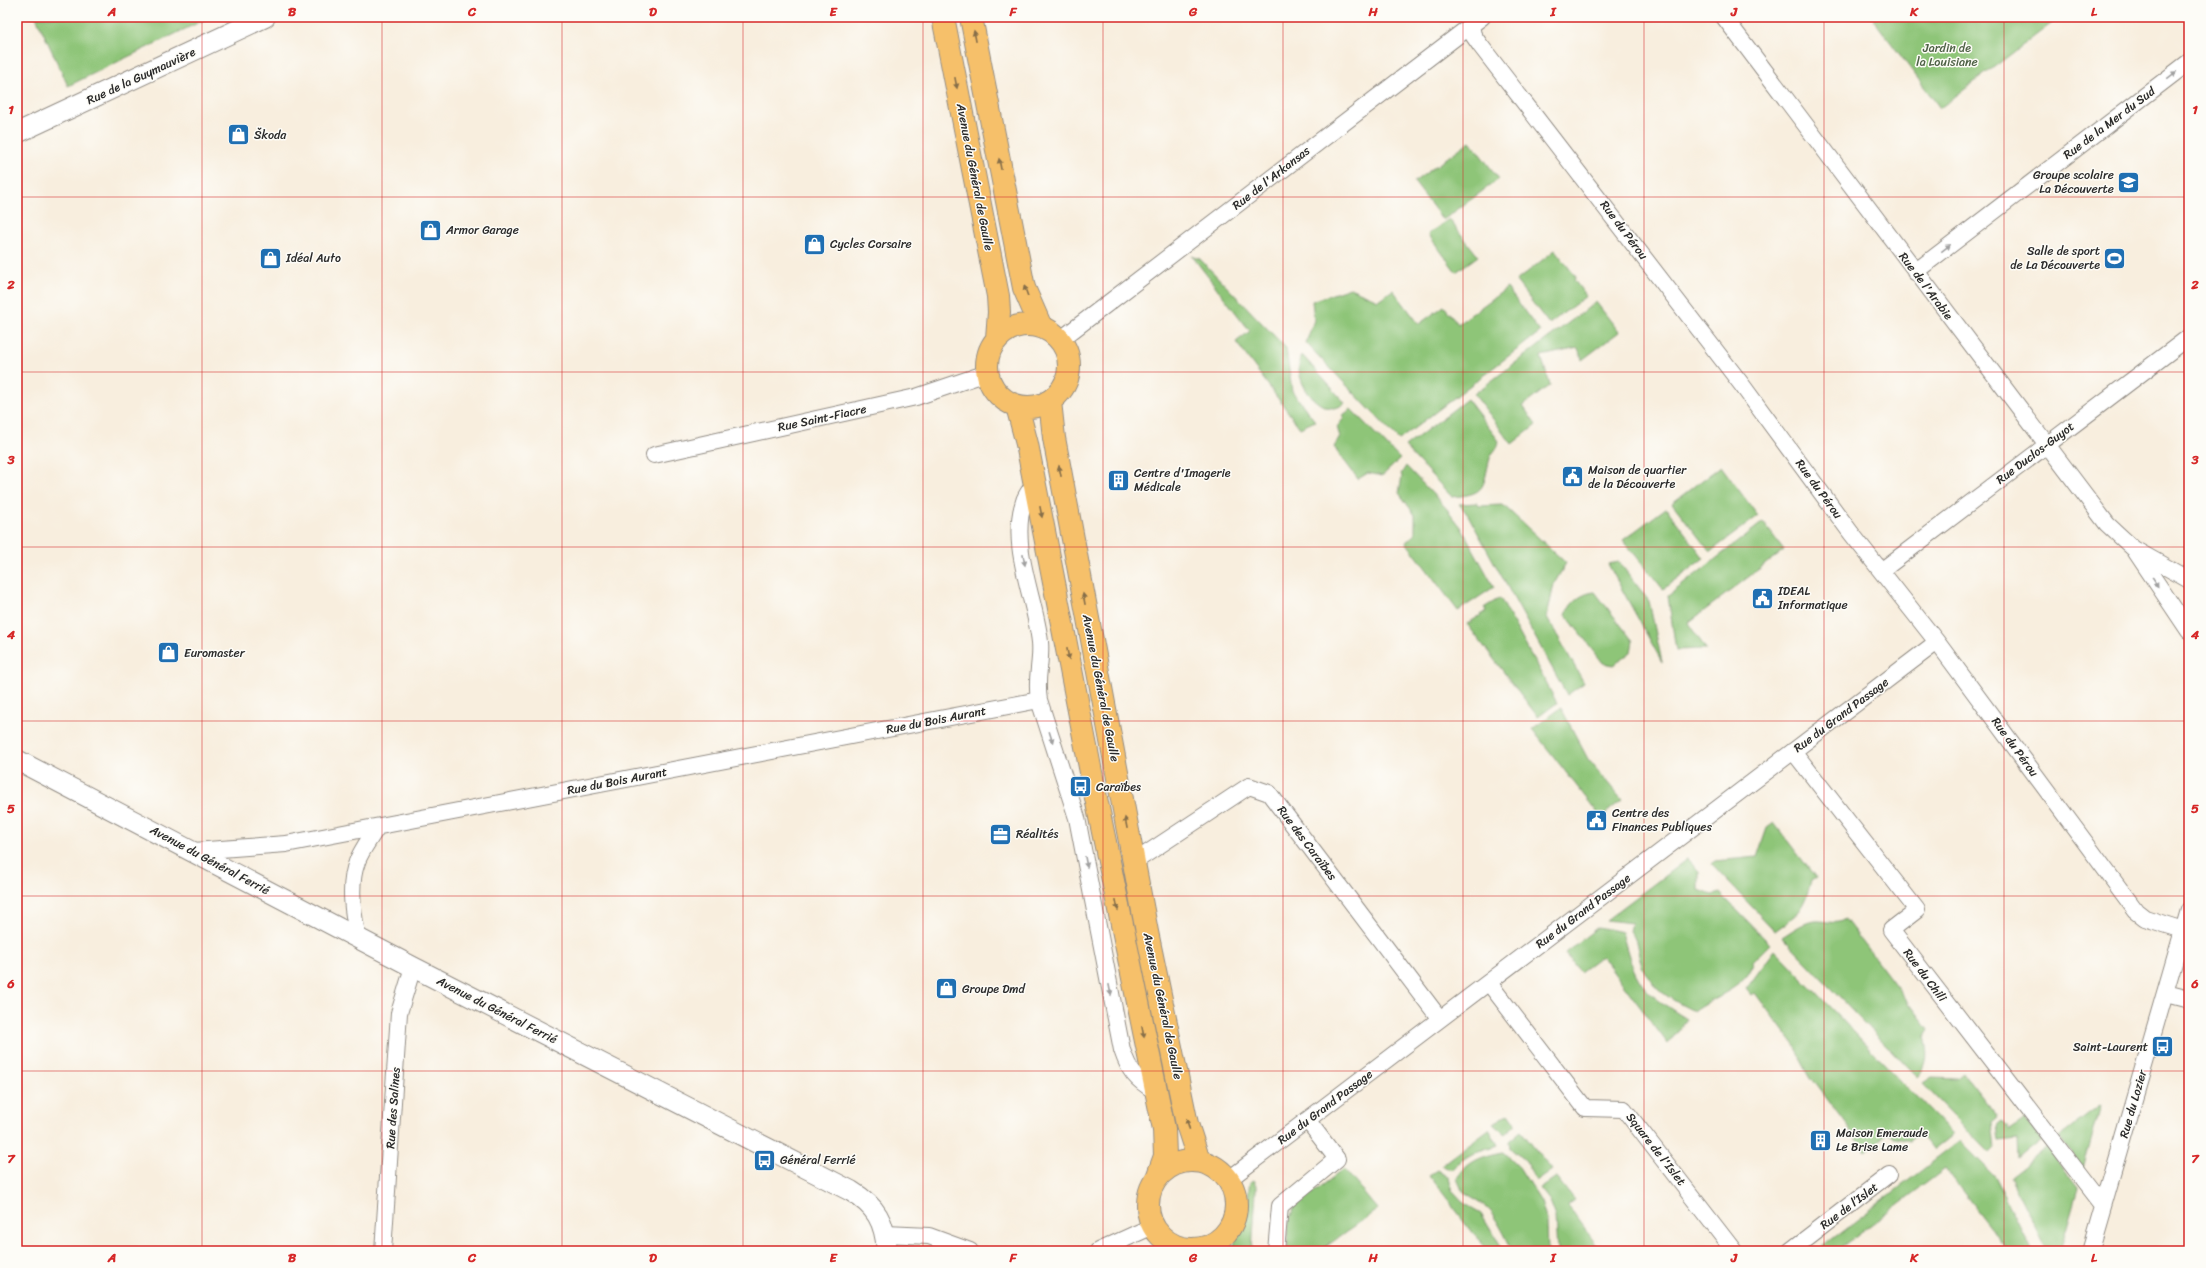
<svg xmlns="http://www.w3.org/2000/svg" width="2206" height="1268" font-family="Sriracha,sans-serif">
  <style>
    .green { fill: #8ec578; stroke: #5c7852 }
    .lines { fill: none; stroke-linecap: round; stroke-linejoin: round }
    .minor-casing { stroke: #928c84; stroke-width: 18 }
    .tertiary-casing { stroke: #928c84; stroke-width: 22 }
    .primary-casing { stroke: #928c84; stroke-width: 24 }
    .minor { stroke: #fff; stroke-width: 16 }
    .tertiary { stroke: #fff; stroke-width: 20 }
    .primary { stroke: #f6c06b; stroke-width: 22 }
    .oneway { fill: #866e48 }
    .oneway2 { fill: #a0a0a0 }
    .grid { fill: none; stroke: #d62828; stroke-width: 1; stroke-opacity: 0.55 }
    .labels { text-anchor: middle; stroke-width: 3; stroke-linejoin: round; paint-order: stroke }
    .park-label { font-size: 12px; fill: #4e6146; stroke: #fdfcf7 }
    .street-label { font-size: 12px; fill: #2b2b2b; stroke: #fdfcf7 }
    .poi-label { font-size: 12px; fill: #2b2b2b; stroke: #fdfcf7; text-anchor: start }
    .neatline { fill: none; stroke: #d62828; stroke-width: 1.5 }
    .grid-label { font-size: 13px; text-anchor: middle; font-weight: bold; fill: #d62828 }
  </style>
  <rect width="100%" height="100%" fill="#fdfcf7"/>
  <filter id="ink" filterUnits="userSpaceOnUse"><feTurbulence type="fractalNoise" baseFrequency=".025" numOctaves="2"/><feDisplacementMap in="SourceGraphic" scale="8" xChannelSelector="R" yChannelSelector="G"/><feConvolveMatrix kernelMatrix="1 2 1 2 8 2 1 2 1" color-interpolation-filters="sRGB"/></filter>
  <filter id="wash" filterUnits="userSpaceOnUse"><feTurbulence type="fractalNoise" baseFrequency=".012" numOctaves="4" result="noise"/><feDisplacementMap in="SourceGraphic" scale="16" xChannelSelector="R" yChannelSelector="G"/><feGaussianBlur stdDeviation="0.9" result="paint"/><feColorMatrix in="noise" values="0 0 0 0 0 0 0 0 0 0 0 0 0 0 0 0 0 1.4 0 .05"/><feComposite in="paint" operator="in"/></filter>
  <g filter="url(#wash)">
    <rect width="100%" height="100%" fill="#f8eede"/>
    <path class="green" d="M36,17H210L68,86Z
      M1876,17H2060L1940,108L1873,19Z
      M1470,141L1499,179L1443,220L1414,182Z
      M1449,219L1478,256L1456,272L1428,234Z
      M1555,250L1576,277L1574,280L1586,296L1549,324L1516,281Z
      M1192,256L1200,259L1286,348L1292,391L1315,421L1300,428L1236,342L1250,331Z
      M1350,288L1378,300L1393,290L1419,324L1444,306L1458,324L1507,288L1540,332L1399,440L1306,343L1314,320L1312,301Z
      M1596,302L1619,332L1582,360L1578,348L1541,356L1550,385L1523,406L1536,425L1512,444L1474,394Z
      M1302,355L1345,403C1342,405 1338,408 1334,408C1312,409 1291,374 1302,355Z
      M1467,399L1499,441C1498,449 1492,452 1490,458C1482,487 1488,494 1452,497L1405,447Z
      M1351,409L1400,459L1382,476L1368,473L1358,479L1334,447L1340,437L1337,427L1344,418L1343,415Z
      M1406,466L1447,509L1461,527L1494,587L1458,611L1406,542L1415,534V515L1399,493L1402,476L1401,474Z
      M1721,466L1758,516L1710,552L1672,503Z
      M1477,503L1479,506L1503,505L1566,563L1554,584L1547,617L1584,683L1567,695L1468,515L1459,504Z
      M1666,508L1704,558L1663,589L1623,540Z
      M1763,522L1784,550L1688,623L1706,649L1676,650L1668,596Z
      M1619,562L1649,601L1662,662L1608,564Z
      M1595,592L1633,641L1631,652L1614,665L1603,663L1566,615C1570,602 1582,593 1595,592Z
      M1500,598L1557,703L1538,717L1467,624L1487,611L1485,607Z
      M1561,708L1588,759L1622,800L1601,817L1532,729Z
      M1774,823L1816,878L1811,881C1804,909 1797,915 1775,931L1711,864L1715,861L1757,857L1767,828Z
      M1687,859L1699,871V890L1712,895L1720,893L1770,944L1753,961C1751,987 1711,997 1694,1011C1671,1000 1648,987 1640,960C1637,950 1638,940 1630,931L1632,923L1606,920Z
      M1845,919L1929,1029L1924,1037C1928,1053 1929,1064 1917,1077L1782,937C1792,931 1802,923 1814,921C1825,920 1835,926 1845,919Z
      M1598,927L1622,932C1636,984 1640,990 1687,1019L1668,1044L1602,956L1580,972L1565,953Z
      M1775,950L1953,1135L1934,1150L1921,1134L1910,1142L1894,1139L1887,1134L1866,1151L1810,1076L1793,1044L1755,993L1751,995L1746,989Z
      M1964,1074L1998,1117L1992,1122L1995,1148L1990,1153L1923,1084L1932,1078L1958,1079Z
      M2101,1105L2083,1168L2059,1137Z
      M1508,1113L1516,1124L1505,1134L1493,1124Z
      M2025,1120L2042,1140L2018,1159L2017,1139L1999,1141L1997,1125L2002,1121L2010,1130Z
      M1489,1129L1498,1145C1479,1150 1465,1155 1451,1170L1441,1165Z
      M1521,1131L1552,1170L1536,1181L1525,1161L1510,1148L1509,1141Z
      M1960,1141L1995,1176L2032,1251H2009L1945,1169L1836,1251H1826L1823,1246Z
      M2047,1148L2078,1188L2060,1251H2047L2010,1177Z
      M1503,1152L1519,1167L1541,1202L1547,1222L1548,1251H1513C1505,1237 1497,1216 1484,1206C1470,1194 1464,1199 1457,1178C1469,1160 1483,1156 1503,1152Z
      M1344,1169L1378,1209L1320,1251H1287L1289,1221L1294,1207Z
      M1437,1170L1449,1178L1452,1190L1465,1204L1481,1213L1504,1251H1487L1429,1175Z
      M1556,1177L1574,1200L1567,1205L1601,1251H1558L1556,1217L1550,1201L1540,1188Z
      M1253,1181L1256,1186V1193L1252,1251H1232C1235,1238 1244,1229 1247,1216C1249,1205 1247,1194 1250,1183Z"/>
  </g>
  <g filter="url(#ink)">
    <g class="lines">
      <defs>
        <path id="minor" d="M1724,17L2107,524L2134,549L2189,580
          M1471,26L1473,35L1480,45L1742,385L1851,533L1937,642L2136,911L2145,918L2183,930
          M1915,272L2189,62
          M1060,340L1482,17
          M654,455L916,397L987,373
          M1035,482C1032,488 1026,494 1024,501C1009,546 1035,597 1040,642C1042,662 1035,678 1039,700L1077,818L1122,1050C1129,1071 1136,1080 1155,1091
          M2136,552L2189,631
          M1881,571L2189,337
          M1793,751L1917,910L1891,930L2103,1205
          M194,851L286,844L1039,700
          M1134,862L1249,786L1269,793L1440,1019
          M358,938C353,915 348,885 357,862C361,850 371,838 377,827
          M1489,983L1585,1108L1624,1109L1734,1251
          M2166,993L2189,999
          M1228,1180L1937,642
          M886,1234L929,1236L970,1251
          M383,1251L399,1013L413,967
          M1098,1251L1153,1226
          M1276,1251L1280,1206L1337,1159L1308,1121
          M1790,1251L1889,1175
          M2090,1251L2189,910"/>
        <path id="tertiary" d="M17,133L265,17
          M17,760L413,967L851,1191C876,1206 885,1222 887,1251"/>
        <path id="primary" d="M943,17L998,296L999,312L997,338
          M971,17L1024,288L1041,327
          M987 366a41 41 0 1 1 82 0a41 41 0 1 1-82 0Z
          M1050,401L1054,438L1147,932L1187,1124L1199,1161
          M1017,406L1027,444L1096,798L1164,1129L1165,1156L1157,1178
          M1148 1205a44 44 0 1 1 88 0a44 44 0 1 1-88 0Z"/>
      </defs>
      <use href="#minor" class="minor-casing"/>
      <use href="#tertiary" class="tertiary-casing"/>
      <use href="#primary" class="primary-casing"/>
      <use href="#minor" class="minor"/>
      <use href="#tertiary" class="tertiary"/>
      <use href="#primary" class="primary"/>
    </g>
    <defs><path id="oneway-solid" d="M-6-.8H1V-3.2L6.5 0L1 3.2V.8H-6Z"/></defs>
    <g class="oneway">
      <use href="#oneway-solid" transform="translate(975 36) rotate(-101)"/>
      <use href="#oneway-solid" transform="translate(956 83) rotate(79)"/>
      <use href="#oneway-solid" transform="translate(1000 164) rotate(-101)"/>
      <use href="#oneway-solid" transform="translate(1026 291) rotate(-110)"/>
      <use href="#oneway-solid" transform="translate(1060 471) rotate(-101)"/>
      <use href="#oneway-solid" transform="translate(1041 512) rotate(79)"/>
      <use href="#oneway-solid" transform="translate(1084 599) rotate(-101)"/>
      <use href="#oneway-solid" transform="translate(1068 654) rotate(79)"/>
      <use href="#oneway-solid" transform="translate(1126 823) rotate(-101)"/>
      <use href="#oneway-solid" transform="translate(1117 905) rotate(79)"/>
      <use href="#oneway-solid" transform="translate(1143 1032) rotate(79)"/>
      <use href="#oneway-solid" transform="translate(1188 1124) rotate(-105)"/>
    </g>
    <g class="oneway2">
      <use href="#oneway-solid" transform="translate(2172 75) rotate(-37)"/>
      <use href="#oneway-solid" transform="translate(1946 248) rotate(-38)"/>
      <use href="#oneway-solid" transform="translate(1024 560) rotate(79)"/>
      <use href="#oneway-solid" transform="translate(2155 582) rotate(57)"/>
      <use href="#oneway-solid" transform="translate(1051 737) rotate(72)"/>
      <use href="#oneway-solid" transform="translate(1086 862) rotate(79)"/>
      <use href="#oneway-solid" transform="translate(1110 990) rotate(79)"/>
    </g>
  </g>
  <path class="grid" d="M202,17V1251M382,17V1251M562,17V1251M743,17V1251M923,17V1251M1103,17V1251M1283,17V1251M1463,17V1251M1644,17V1251M1824,17V1251M2004,17V1251M17,197H2189M17,372H2189M17,547H2189M17,721H2189M17,896H2189M17,1071H2189"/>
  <defs>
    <symbol id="shop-square" viewBox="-11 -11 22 22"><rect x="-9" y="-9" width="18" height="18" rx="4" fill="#1f6fb2" stroke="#fdfcf7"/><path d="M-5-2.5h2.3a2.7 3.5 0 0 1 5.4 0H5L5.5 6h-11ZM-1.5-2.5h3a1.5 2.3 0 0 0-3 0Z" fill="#fff"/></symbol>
    <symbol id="school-square" viewBox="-11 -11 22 22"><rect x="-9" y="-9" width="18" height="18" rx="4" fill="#1f6fb2" stroke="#fdfcf7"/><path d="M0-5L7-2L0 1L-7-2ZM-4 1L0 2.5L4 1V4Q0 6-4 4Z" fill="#fff"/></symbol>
    <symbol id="stadium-square" viewBox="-11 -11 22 22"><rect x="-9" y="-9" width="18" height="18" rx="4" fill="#1f6fb2" stroke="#fdfcf7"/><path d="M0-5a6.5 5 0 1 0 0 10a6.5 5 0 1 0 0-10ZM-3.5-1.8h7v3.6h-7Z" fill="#fff"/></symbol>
    <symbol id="civic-square" viewBox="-11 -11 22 22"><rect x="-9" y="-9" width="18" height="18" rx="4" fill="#1f6fb2" stroke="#fdfcf7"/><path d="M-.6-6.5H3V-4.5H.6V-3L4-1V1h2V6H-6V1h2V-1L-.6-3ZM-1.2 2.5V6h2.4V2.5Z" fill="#fff"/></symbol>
    <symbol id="building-square" viewBox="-11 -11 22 22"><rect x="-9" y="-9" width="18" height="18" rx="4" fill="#1f6fb2" stroke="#fdfcf7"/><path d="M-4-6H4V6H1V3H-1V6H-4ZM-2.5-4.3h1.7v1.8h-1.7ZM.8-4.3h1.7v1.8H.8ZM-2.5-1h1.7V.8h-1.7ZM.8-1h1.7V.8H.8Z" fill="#fff"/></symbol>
    <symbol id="bus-square" viewBox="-11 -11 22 22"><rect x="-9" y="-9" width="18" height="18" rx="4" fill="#1f6fb2" stroke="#fdfcf7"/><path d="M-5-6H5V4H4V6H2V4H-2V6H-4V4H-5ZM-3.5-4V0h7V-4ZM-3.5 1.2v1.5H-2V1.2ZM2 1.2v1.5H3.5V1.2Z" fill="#fff"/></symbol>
    <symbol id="office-square" viewBox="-11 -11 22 22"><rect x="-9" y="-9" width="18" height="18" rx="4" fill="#1f6fb2" stroke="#fdfcf7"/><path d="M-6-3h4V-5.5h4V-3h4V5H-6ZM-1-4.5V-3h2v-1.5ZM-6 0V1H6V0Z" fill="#fff"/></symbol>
  </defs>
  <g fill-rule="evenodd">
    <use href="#shop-square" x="226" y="122" width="25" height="25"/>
    <use href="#school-square" x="2116" y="170" width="25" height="25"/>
    <use href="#shop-square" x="418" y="218" width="25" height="25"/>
    <use href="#shop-square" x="802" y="232" width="25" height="25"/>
    <use href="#shop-square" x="258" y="246" width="25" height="25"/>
    <use href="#stadium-square" x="2102" y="246" width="25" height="25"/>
    <use href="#civic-square" x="1560" y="464" width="25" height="25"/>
    <use href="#building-square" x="1106" y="468" width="25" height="25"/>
    <use href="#civic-square" x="1750" y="586" width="25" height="25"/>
    <use href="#shop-square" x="156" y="640" width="25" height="25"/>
    <use href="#bus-square" x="1068" y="774" width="25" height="25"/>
    <use href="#civic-square" x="1584" y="808" width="25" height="25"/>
    <use href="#office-square" x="988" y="822" width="25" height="25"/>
    <use href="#shop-square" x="934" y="976" width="25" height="25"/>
    <use href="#bus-square" x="2150" y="1034" width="25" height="25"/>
    <use href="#building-square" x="1808" y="1128" width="25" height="25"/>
    <use href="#bus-square" x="752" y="1148" width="25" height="25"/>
  </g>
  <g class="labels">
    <g class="park-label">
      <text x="1947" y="52">Jardin de<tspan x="1947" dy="14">la Louisiane</tspan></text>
    </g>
    <g class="street-label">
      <text transform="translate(141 76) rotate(-25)" y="4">Rue de la Guymauvière</text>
      <text transform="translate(2109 123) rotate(-37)" y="4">Rue de la Mer du Sud</text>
      <text transform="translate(975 177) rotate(79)" y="4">Avenue du Général de Gaulle</text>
      <text transform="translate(1271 178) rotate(-38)" y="4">Rue de l'Arkansas</text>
      <text transform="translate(1624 230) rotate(53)" y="4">Rue du Pérou</text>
      <text transform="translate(1926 286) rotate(53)" y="4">Rue de l'Arabie</text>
      <text transform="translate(822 418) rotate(-12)" y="4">Rue Saint-Fiacre</text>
      <text transform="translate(2035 453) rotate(-37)" y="4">Rue Duclos-Guyot</text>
      <text transform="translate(1819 489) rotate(54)" y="4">Rue du Pérou</text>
      <text transform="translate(1101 688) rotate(79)" y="4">Avenue du Général de Gaulle</text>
      <text transform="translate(1841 715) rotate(-37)" y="4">Rue du Grand Passage</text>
      <text transform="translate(936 720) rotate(-11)" y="4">Rue du Bois Aurant</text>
      <text transform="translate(2015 747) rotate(54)" y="4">Rue du Pérou</text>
      <text transform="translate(617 781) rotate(-11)" y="4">Rue du Bois Aurant</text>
      <text transform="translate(1307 843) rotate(53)" y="4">Rue des Caraïbes</text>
      <text transform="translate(210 860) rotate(28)" y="4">Avenue du Général Ferrié</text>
      <text transform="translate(1583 911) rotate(-37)" y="4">Rue du Grand Passage</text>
      <text transform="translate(1925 975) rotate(53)" y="4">Rue du Chili</text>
      <text transform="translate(1163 1006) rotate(78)" y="4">Avenue du Général de Gaulle</text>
      <text transform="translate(497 1010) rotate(27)" y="4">Avenue du Général Ferrié</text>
      <text transform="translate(2133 1104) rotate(-74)" y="4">Rue du Lozier</text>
      <text transform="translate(1325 1107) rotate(-37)" y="4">Rue du Grand Passage</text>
      <text transform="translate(393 1108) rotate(-86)" y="4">Rue des Salines</text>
      <text transform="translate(1656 1149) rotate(52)" y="4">Square de l'Islet</text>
      <text transform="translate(1849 1206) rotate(-37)" y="4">Rue de l’Islet</text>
    </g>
    <g class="poi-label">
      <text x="254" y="139">Škoda</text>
      <text x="2114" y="179" text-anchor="end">Groupe scolaire<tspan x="2114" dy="14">La Découverte</tspan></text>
      <text x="446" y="234">Armor Garage</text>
      <text x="830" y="248">Cycles Corsaire</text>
      <text x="2100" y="255" text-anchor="end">Salle de sport<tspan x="2100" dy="14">de La Découverte</tspan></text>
      <text x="286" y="262">Idéal Auto</text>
      <text x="1588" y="474">Maison de quartier<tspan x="1588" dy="14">de la Découverte</tspan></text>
      <text x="1134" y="477">Centre d'Imagerie<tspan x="1134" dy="14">Médicale</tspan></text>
      <text x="1778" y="595">IDEAL<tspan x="1778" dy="14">Informatique</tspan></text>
      <text x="184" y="657">Euromaster</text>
      <text x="1096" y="791">Caraïbes</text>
      <text x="1612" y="817">Centre des<tspan x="1612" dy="14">Finances Publiques</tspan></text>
      <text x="1016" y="838">Réalités</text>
      <text x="962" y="993">Groupe Dmd</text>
      <text x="2148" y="1051" text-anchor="end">Saint-Laurent</text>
      <text x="1836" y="1137">Maison Emeraude<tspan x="1836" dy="14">Le Brise Lame</tspan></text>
      <text x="780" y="1164">Général Ferrié</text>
    </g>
  </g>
  <rect width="2206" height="1268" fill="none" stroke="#fdfcf7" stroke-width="44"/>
  <rect x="22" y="22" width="2162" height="1224" class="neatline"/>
  <g class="grid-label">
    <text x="112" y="16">A</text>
    <text x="292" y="16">B</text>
    <text x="472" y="16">C</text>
    <text x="653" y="16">D</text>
    <text x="833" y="16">E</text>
    <text x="1013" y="16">F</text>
    <text x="1193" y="16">G</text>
    <text x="1373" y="16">H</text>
    <text x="1553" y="16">I</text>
    <text x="1734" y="16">J</text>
    <text x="1914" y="16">K</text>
    <text x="2094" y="16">L</text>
    <text x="11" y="114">1</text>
    <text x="2195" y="114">1</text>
    <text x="11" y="289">2</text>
    <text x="2195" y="289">2</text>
    <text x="11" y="464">3</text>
    <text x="2195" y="464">3</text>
    <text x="11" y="639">4</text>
    <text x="2195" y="639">4</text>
    <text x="11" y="813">5</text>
    <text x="2195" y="813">5</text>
    <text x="11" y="988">6</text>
    <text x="2195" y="988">6</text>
    <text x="11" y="1163">7</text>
    <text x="2195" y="1163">7</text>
    <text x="112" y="1262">A</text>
    <text x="292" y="1262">B</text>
    <text x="472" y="1262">C</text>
    <text x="653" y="1262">D</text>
    <text x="833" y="1262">E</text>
    <text x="1013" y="1262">F</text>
    <text x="1193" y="1262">G</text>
    <text x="1373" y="1262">H</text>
    <text x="1553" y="1262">I</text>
    <text x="1734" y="1262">J</text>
    <text x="1914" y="1262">K</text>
    <text x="2094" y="1262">L</text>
  </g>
</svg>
